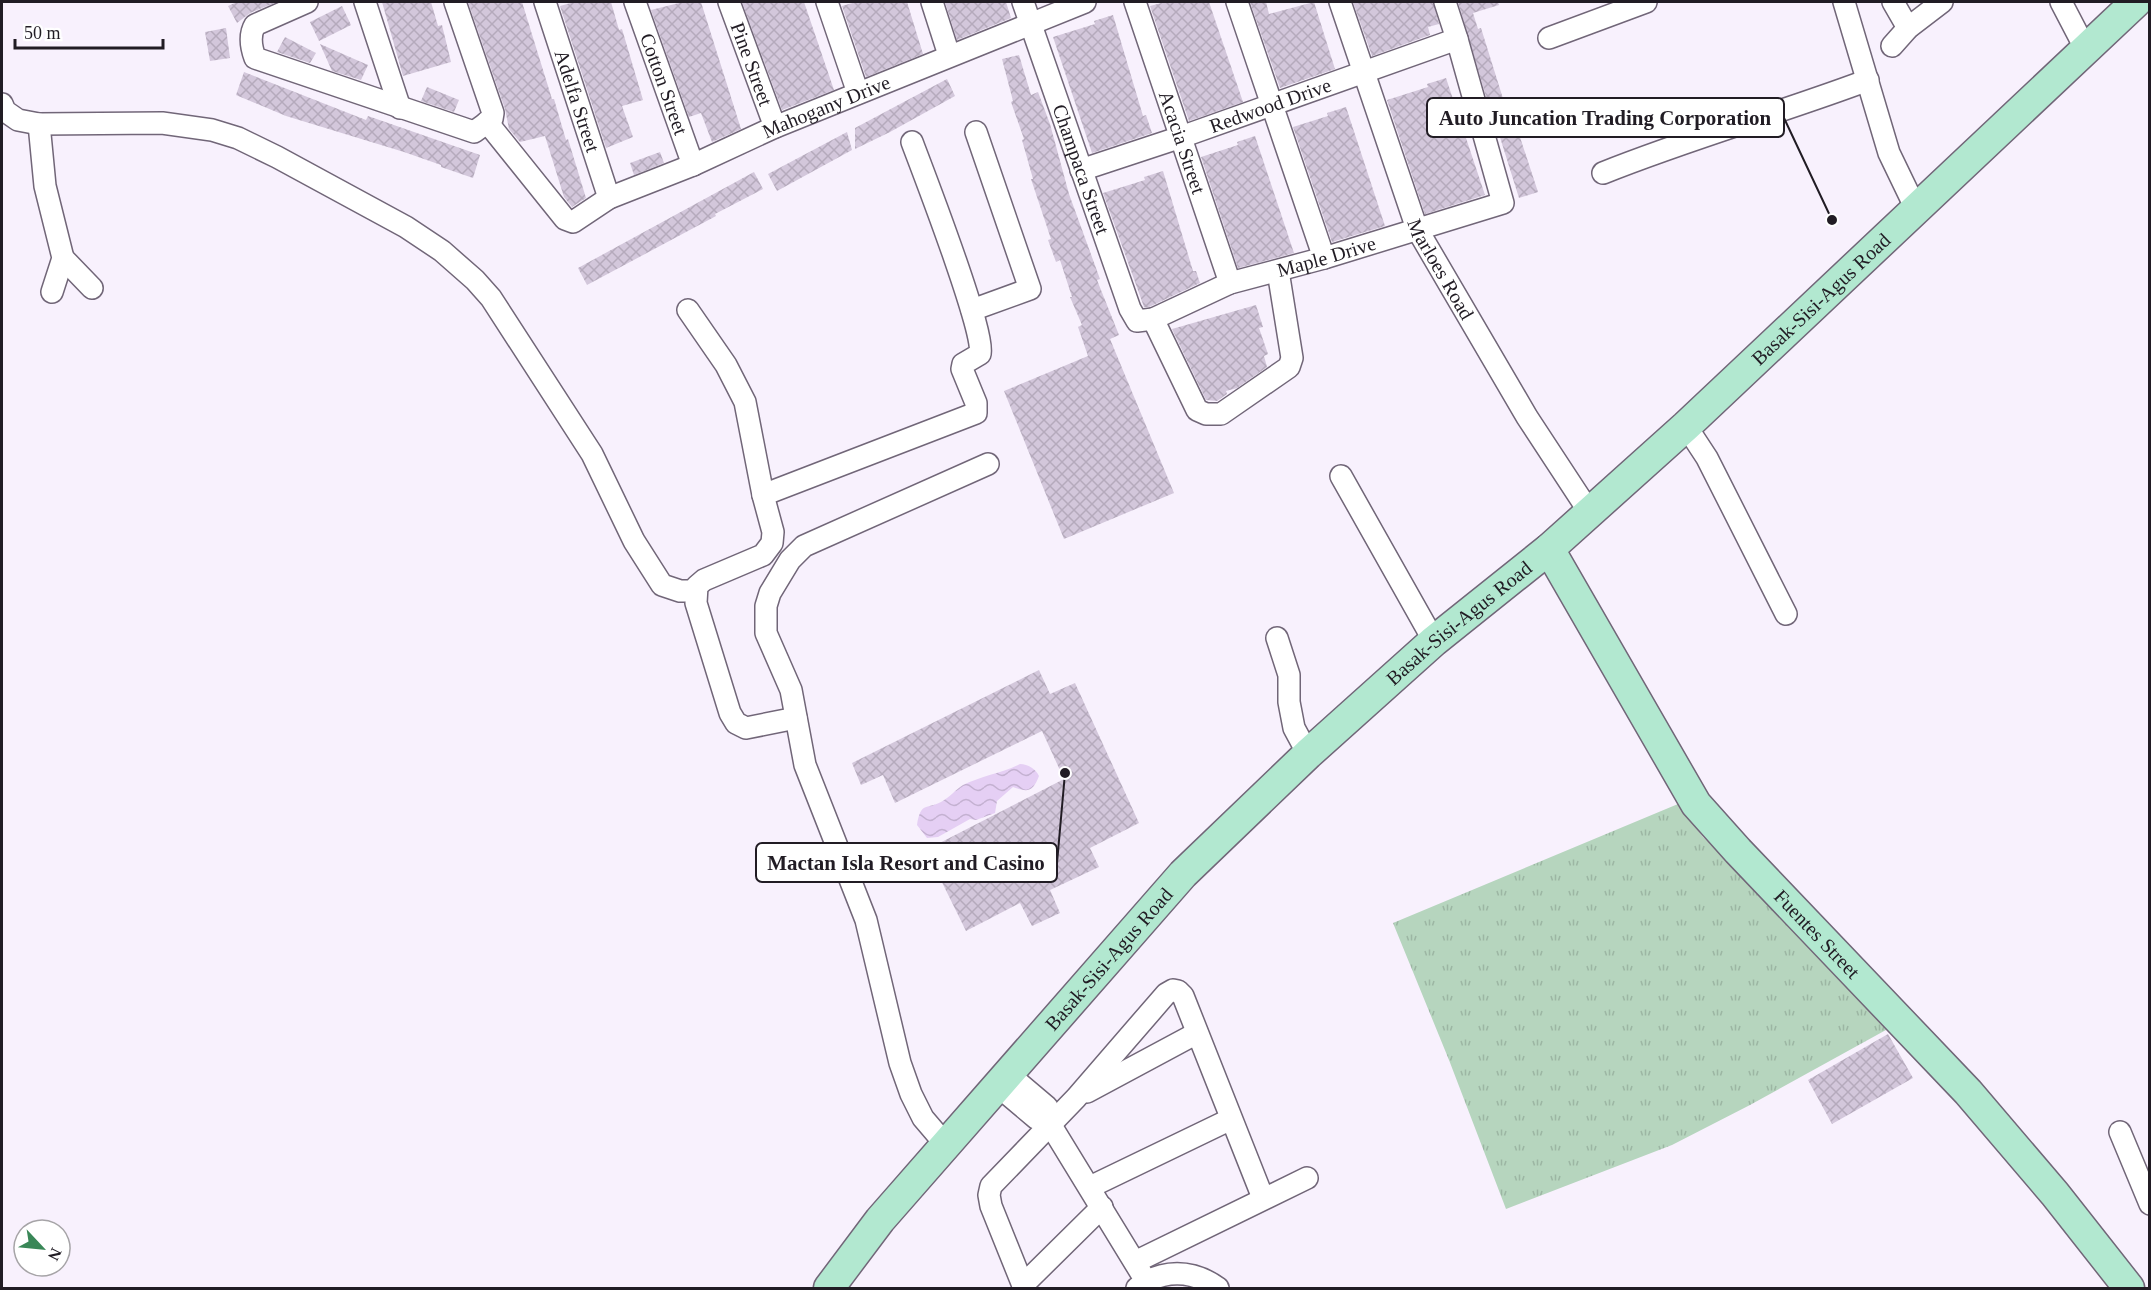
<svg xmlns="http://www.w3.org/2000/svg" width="2151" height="1290" font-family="'Times New Roman',serif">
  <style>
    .grass { fill: url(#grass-tufts) }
    .water { fill: url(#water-waves) }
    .building { fill: url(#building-cross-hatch) }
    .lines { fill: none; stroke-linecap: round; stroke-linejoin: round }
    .street-casing { stroke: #716678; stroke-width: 24 }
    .secondary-casing { stroke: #716678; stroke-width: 33 }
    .street { stroke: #fff; stroke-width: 21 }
    .secondary { stroke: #b2e8d0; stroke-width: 30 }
    .labels { text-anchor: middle; stroke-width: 4.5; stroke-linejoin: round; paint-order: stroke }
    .street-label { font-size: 20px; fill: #211c24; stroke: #fff }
    .leader { fill: none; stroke: #211c24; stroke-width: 2 }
    .callout-dot { fill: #211c24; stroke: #fff; stroke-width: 2 }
    .callout { fill: #fff; stroke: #211c24; stroke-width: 2 }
    .callout-label { font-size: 21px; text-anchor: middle; font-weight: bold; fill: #211c24 }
  </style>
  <defs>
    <pattern id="grass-tufts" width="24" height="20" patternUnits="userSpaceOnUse" patternTransform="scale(1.5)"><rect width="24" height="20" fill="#b6d5be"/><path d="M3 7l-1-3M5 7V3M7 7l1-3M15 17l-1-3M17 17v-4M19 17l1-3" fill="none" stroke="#9cb6a3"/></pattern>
    <pattern id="water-waves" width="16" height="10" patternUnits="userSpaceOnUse" patternTransform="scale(1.5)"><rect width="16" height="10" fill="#e5cff4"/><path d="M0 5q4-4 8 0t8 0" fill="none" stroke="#c4b1d1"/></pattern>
    <pattern id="building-cross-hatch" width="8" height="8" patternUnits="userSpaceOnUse" patternTransform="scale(1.5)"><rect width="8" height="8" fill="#d3c7db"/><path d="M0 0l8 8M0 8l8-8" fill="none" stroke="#b5aabc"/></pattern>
  </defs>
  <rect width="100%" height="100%" fill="#f8f1fd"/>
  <path class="grass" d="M1678,804L1703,837L1762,892L1895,1025L1750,1105L1672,1145L1506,1209L1449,1060L1393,923Z"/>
  <path class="water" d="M1020,764C1028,764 1036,769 1039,776C1033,791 1029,793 1013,787L997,801L995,813L976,820L970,819L938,837L927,838L917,825C921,801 926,810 941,802C949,798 955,790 963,785C981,776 1002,773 1020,764Z"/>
  <path class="building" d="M237,2H277L250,13L237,23L228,6Z
    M382,2H431L438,26L442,25L451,62L403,76Z
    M468,2H522L552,99H554L566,140L568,139L586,198L572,207L564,197L545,136L520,142L509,129L505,109Z
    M574,2H611L619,30L622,29L643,100L622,106L633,137L606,148L560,6Z
    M683,2H701L741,129L712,142L701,113L689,117L651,10Z
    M742,2H804L834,90L782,110Z
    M856,2H907L923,54L866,77L842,6Z
    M945,2H1006L1011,18L957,40Z
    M1165,2H1209L1243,102L1189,121L1150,6Z
    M1250,2H1266L1269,14L1314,2L1335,69L1280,88Z
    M1353,2H1433L1439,24L1428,27L1430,35L1372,56Z
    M1458,2H1498L1499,5L1473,13L1478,29L1481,28L1505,105L1490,110Z
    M342,6L351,25L319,41L310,22Z
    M1113,15L1143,116L1146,115L1152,133L1092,153L1053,37L1095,24L1094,21Z
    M226,28L230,58L210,61L205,32Z
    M285,37L316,53L310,63L277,52Z
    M320,44L368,65L361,80L332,71Z
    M1019,55L1031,95L1038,92L1050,124L1069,194L1100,279L1097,280L1119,335L1110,339L1174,493L1064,539L1004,391L1088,356L1078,327L1082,325L1070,297H1072L1060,260L1056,262L1048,240L1051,239L1031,179H1033L1022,140L1024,139L1011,102L1013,101L1002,59Z
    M244,72L366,120L368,116L480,155L473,178L441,167V165L404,152L286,116L236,95Z
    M1446,78L1485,195L1425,214L1387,100L1428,87L1427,84Z
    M947,79L955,96L890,132L855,149V128Z
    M427,87L459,100L454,112L421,101Z
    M1346,107L1385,226L1332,242L1293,127L1328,116L1327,113Z
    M1517,128L1538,192L1519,198L1498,131Z
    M847,132L852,150L777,191L768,174Z
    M1255,136L1294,253L1238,268L1201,157L1238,145L1237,142Z
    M660,152L664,163L634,175L630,163Z
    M1163,171L1193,271H1196L1200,283L1149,307H1144L1103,193L1145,180L1144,177Z
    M754,172L763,189L715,214L716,216L587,285L578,268Z
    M1256,305L1263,327L1259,328L1268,354L1264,356L1267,367L1237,388L1226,391L1227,394L1217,401L1206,400L1172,329Z
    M1039,670L1050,694L1075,683L1139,823L1090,848L1099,867L1050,890L1060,913L1032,926L1020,903L966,931L926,850L1064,779L1042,731L895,803L883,775L861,785L852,763Z
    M1888,1034L1913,1078L1832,1124L1808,1080Z"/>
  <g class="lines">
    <defs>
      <g id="street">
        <path d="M307,2L255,25C249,35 251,47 255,58L474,132L492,119L493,113L455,2"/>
        <path d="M365,2L400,108"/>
        <path id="s1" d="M545,2L609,198"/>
        <path id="s2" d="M635,2L693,165"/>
        <path id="s3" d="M729,2L775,127"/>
        <path d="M827,2L858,93"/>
        <path d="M932,2L949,55"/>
        <path id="s4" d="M1023,2L1130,309L1137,321L1153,319L1230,283L1324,258L1503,203L1457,39L1445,2"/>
        <path id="s5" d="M1135,2L1230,283"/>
        <path d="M1237,2L1324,258"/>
        <path id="s6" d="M1340,2L1417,229L1527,417L1590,513"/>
        <path d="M1844,2L1889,153L1916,209"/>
        <path d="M1893,2L1908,28"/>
        <path d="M2061,2L2085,48"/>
        <path d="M1549,38L1646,2"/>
        <path d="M1892,46L1908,28L1942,2"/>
        <path d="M2,104L5,111L18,120L39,124L162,123L212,130L238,138L277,157L406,227L442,251L475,280L491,298L592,454L634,541L662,585L680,591H696"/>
        <path id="s7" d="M487,122L565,219L573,222L609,198L693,165L775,127L1085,2"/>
        <path d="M39,124L45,186L63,258L52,292"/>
        <path id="s8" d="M1081,170L1181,137L1457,39"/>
        <path d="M1603,173C1690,138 1780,113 1868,80"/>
        <path d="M63,258L92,288"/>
        <path d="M688,310L726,365L745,402L763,495L773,532L772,543L763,555L704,580L697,586L696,603L730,713L736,723L746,728L796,718"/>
        <path d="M972,310L1030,289L976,132"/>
        <path d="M1153,319L1197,410L1206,414H1221L1289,367L1292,358L1278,271"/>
        <path d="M1686,426L1707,458L1786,614"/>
        <path d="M1341,476L1434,641"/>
        <path d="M763,495L976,413V403L962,369L963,364L980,354C987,337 923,171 912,142"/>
        <path d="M1277,638L1289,675V702L1294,728L1308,754"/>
        <path d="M1008,1074L1047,1107L1050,1124L1146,1281"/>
        <path d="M998,1086L1036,1118L1050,1124"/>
        <path d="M1087,1092L1197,1033"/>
        <path d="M2120,1132L2150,1204"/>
        <path d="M946,1145L923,1118L911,1094L900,1063L866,920L805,765L791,690L766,633V606L770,593L790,560L804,546L988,464"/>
        <path d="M1090,1187L1231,1119"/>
        <path d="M1135,1262L1307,1178"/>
        <path d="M1023,1285L1102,1207"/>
        <path d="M1024,1288L991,1206L989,1195L991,1186L1076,1098L1166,994L1173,990L1178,991L1183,996L1263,1198"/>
        <path d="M1137,1288C1162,1269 1192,1269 1218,1288"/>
      </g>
      <g id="secondary">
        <path id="s9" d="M1549,549L1696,804L1738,851L1968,1092L2055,1194L2129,1288"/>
        <path id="s10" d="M829,1288L880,1220L1183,874L1308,754L1434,641L1549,549L1686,426L2136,2"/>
      </g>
    </defs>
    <use href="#street" class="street-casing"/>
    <use href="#secondary" class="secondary-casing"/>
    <use href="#street" class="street"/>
    <use href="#secondary" class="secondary"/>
  </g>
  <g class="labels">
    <g class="street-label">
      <text dy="7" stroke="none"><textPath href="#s3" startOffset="66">Pine Street</textPath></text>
      <text dy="7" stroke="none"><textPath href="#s2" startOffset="87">Cotton Street</textPath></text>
      <text dy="7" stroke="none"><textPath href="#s1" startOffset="104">Adelfa Street</textPath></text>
      <text dy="7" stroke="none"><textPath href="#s8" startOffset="200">Redwood Drive</textPath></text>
      <text dy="7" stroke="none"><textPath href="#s7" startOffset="412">Mahogany Drive</textPath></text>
      <text dy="7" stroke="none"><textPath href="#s5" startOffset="148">Acacia Street</textPath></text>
      <text dy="7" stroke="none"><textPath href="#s4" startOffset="177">Champaca Street</textPath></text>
      <text dy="7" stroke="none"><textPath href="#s4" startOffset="540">Maple Drive</textPath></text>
      <text dy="7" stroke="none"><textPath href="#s6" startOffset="286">Marloes Road</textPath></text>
      <text dy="7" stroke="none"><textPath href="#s10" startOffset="1404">Basak-Sisi-Agus Road</textPath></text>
      <text dy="7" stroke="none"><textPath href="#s10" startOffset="918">Basak-Sisi-Agus Road</textPath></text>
      <text dy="7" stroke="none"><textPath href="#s9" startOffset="472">Fuentes Street</textPath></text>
      <text dy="7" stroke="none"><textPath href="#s10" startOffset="432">Basak-Sisi-Agus Road</textPath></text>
    </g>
  </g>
  <path class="leader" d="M1832 220L1784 118M1065 773L1057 863"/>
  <g class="callout-dot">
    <circle cx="1832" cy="220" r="6"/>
    <circle cx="1065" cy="773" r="6"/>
  </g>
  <g class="callout">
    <rect x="1427" y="98" width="357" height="39" rx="6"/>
    <rect x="756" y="843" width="301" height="39" rx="6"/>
  </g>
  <g class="callout-label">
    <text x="1605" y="125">Auto Juncation Trading Corporation</text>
    <text x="906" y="870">Mactan Isla Resort and Casino</text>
  </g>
  <rect width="2151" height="1290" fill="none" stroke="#211c24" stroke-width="6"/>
  <g transform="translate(42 1248) rotate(116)"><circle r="28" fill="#ffffff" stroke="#a6a4a7" stroke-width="1.5"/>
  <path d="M0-4.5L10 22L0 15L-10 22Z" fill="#398757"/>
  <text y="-9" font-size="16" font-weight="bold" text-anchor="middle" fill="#211c24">N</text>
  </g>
  <path d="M15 39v9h148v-9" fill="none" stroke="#211c24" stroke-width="3"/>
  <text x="24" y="39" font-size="18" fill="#211c24" stroke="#ffffff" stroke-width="4.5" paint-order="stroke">50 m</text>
</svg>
